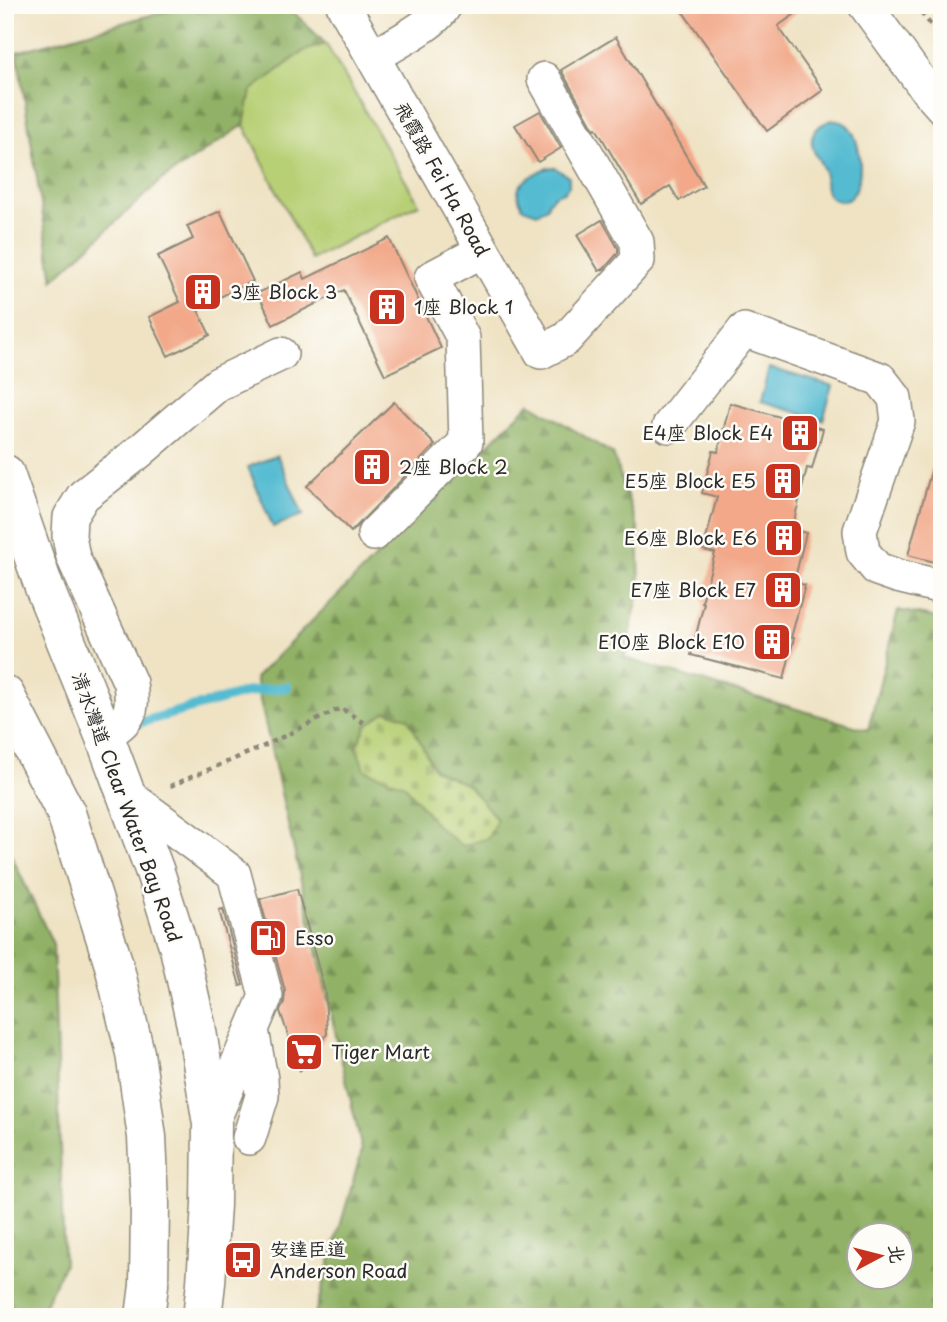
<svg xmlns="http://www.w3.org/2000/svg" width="947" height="1322" font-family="'Playpen Sans','LXGW WenKai TC',sans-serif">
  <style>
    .forest { fill: url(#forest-firs); stroke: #5e6e48; stroke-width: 2; fill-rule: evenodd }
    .cemetery { fill: url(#cemetery-stones); stroke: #717d50; stroke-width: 2 }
    .park { fill: #b7cf74; stroke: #717d50; stroke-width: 2 }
    .water { fill: #54bbd1; stroke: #40737e; stroke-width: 2 }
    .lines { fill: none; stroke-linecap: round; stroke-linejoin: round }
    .stream { stroke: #54bbd1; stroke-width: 10 }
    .building { fill: #f2a889 }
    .minor-casing { stroke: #8d8778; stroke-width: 36 }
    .major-casing { stroke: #8d8778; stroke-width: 41 }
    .path { stroke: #8d8778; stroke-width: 4.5; stroke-dasharray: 5 5; stroke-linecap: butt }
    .minor { stroke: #fff; stroke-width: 33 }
    .major { stroke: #fff; stroke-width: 38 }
    .labels { text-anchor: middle; stroke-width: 5; stroke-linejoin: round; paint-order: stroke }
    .street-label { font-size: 19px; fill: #2b2b2b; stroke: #fdfcf7 }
    .poi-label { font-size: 19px; fill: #2b2b2b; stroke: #fdfcf7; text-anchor: start }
  </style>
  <defs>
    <pattern id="forest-firs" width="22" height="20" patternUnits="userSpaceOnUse" patternTransform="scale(1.75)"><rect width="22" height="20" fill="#91b266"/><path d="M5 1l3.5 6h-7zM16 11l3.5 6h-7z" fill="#779154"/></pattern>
    <pattern id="cemetery-stones" width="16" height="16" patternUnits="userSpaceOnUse" patternTransform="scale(1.75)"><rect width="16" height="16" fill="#b7cf74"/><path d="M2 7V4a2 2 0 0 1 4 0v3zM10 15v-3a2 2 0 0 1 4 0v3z" fill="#9eb265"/></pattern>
  </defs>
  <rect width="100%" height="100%" fill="#fdfcf7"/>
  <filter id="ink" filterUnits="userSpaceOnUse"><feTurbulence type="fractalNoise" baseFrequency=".0143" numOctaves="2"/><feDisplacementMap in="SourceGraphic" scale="14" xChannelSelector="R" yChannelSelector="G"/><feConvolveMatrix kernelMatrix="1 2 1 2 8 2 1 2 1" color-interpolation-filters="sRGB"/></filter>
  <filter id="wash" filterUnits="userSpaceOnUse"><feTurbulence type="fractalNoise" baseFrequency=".00686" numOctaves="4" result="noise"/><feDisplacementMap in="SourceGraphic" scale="28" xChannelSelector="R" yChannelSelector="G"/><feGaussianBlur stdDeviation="1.57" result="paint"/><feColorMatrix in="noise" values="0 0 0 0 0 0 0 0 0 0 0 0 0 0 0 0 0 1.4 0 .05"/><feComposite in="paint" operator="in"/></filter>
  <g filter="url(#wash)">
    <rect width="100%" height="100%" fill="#efe3c4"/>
    <path class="forest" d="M187,5H286L326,44L304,51L251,91L244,125L160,181L53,280L17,52Z
      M530,403L613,454L638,528L640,588L624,658L868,730L898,610L942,619V1317H314L362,1150L255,678ZM860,1234H902V1276H860Z
      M5,842L53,944L64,1264L39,1317H5Z"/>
    <path class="cemetery" d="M386,711L408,718L434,769L469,786L497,819L488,838L462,846L437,826L405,785L365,770L356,747L367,725Z"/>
    <path class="park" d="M326,44L419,204L311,259L244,125L251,91L304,51Z"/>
    <path class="water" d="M833,120C835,121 842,122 844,123C865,134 867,203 840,201C835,201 829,197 827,192C824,186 826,178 824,171C822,164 817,158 814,151C807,135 818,124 833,120Z
      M554,167L569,177V186L564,192L555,195L549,201L547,207L537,213L523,208C514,191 517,185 533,175C541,170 545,168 554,167Z
      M769,368L833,386L823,420L760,402Z
      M277,455L303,515L273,527L248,467Z"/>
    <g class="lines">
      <path class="stream" d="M131,725L248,692L287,687"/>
    </g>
    <g id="blocks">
      <path class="building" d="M678,5H808L778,26L823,90L767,131Z
        M616,37L704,186L679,201L670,186L641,204L596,128L594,129L561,70Z
        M540,111L561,148L538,162L515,125Z
        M220,211L253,281L197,308L210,335L168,356L149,317L180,302L158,256L193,239L187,226Z
        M602,220L618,248V253L604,269L599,271L577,235Z
        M389,238L441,348L385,375L344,290L273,325L258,293L302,272L305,279Z
        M394,402L435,445L351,532L307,486Z
        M730,403L823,429L812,469L807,468L792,529L806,533L794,582L805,585L791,638H794L784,679L691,655L704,603L702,602L715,553L703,550L717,497L702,493L713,451L718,452Z
        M933,464L942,465V564L908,555Z
        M297,889L325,992L327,1034L300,1071L280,1011L284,1003L285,991L260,899Z
        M223,909L243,985L240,986L219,910Z"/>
    </g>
  </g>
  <g filter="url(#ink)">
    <use href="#blocks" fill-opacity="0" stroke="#8d8778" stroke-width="2"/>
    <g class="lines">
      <defs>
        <path id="minor" d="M343,5L541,352L566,339L638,260L637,242L544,79
          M865,5L926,89L942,107
          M373,57C392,45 436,24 445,5
          M669,426L744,330L880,379L895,398L898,421L860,531L863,552L877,569L897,576L942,587
          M374,534L466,442L463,338L431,278L482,251
          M104,735C130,720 134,713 130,683L73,557L69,536L70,517L83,496L139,452L218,384L281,354
          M126,794L234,874L266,996L212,1124
          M249,1138L262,1096L261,1079L252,1030"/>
        <path id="major" d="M5,474L44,587L104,735L155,872L179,948L196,1025L212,1124L211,1205L206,1283L202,1317
          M5,695L66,813L114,965L135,1053L147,1137L150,1204L149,1285L145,1317"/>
      </defs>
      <use href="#minor" class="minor-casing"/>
      <use href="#major" class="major-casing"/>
      <path class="path" d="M915,5L942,39
        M170,786L260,748L341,708L367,725"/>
      <use href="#minor" class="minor"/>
      <use href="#major" class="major"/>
    </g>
  </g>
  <defs>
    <symbol id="building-square" viewBox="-11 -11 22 22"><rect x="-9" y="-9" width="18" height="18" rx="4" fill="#c8321e" stroke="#fdfcf7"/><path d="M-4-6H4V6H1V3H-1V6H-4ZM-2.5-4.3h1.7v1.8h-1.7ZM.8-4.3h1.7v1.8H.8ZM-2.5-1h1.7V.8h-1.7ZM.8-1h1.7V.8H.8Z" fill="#fff"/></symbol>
    <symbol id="fuel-square" viewBox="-11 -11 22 22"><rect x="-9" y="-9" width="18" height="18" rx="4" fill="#c8321e" stroke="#fdfcf7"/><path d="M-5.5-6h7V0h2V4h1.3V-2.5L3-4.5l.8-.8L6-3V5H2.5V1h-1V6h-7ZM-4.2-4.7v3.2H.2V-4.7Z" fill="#fff"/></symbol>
    <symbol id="supermarket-square" viewBox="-11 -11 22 22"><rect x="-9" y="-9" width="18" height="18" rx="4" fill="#c8321e" stroke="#fdfcf7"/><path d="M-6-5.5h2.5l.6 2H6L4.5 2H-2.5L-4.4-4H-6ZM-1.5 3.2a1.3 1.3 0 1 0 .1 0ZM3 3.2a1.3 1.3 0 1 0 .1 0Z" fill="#fff"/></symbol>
    <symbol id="bus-square" viewBox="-11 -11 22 22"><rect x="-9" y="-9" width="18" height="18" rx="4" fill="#c8321e" stroke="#fdfcf7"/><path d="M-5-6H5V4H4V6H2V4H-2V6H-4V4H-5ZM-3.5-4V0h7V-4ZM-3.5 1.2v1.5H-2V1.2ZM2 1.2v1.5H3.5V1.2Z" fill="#fff"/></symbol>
  </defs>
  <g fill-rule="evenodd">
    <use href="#building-square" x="181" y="270" width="44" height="44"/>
    <use href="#building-square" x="365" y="285" width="44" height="44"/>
    <use href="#building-square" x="778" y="411" width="44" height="44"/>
    <use href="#building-square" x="350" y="445" width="44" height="44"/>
    <use href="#building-square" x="761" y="459" width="44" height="44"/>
    <use href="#building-square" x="762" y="516" width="44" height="44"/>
    <use href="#building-square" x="761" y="568" width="44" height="44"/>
    <use href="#building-square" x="750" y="620" width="44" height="44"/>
    <use href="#fuel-square" x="246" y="916" width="44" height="44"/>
    <use href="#supermarket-square" x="282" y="1030" width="44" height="44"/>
    <use href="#bus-square" x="221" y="1238" width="44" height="44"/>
  </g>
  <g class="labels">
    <g class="street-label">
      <text transform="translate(442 179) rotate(61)" y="7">飛霞路 Fei Ha Road</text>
      <text transform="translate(127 807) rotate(70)" y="7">清水灣道 Clear Water Bay Road</text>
    </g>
    <g class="poi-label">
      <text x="230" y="299">3座 Block 3</text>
      <text x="414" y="314">1座 Block 1</text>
      <text x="773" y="440" text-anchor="end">E4座 Block E4</text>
      <text x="399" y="474">2座 Block 2</text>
      <text x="756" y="488" text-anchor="end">E5座 Block E5</text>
      <text x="757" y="545" text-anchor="end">E6座 Block E6</text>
      <text x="756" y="597" text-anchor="end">E7座 Block E7</text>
      <text x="745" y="649" text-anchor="end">E10座 Block E10</text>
      <text x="295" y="945">Esso</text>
      <text x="331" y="1059">Tiger Mart</text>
      <text x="270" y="1256">安達臣道<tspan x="270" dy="22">Anderson Road</tspan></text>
    </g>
  </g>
  <rect width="947" height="1322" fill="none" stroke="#fdfcf7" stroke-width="28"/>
  <g transform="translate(880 1256) rotate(83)"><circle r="33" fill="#fdfcf7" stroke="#a9a8a5" stroke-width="2"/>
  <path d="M0-5L12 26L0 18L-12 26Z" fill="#c8321e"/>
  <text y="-10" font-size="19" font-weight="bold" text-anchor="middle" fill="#2b2b2b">北</text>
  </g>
</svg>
